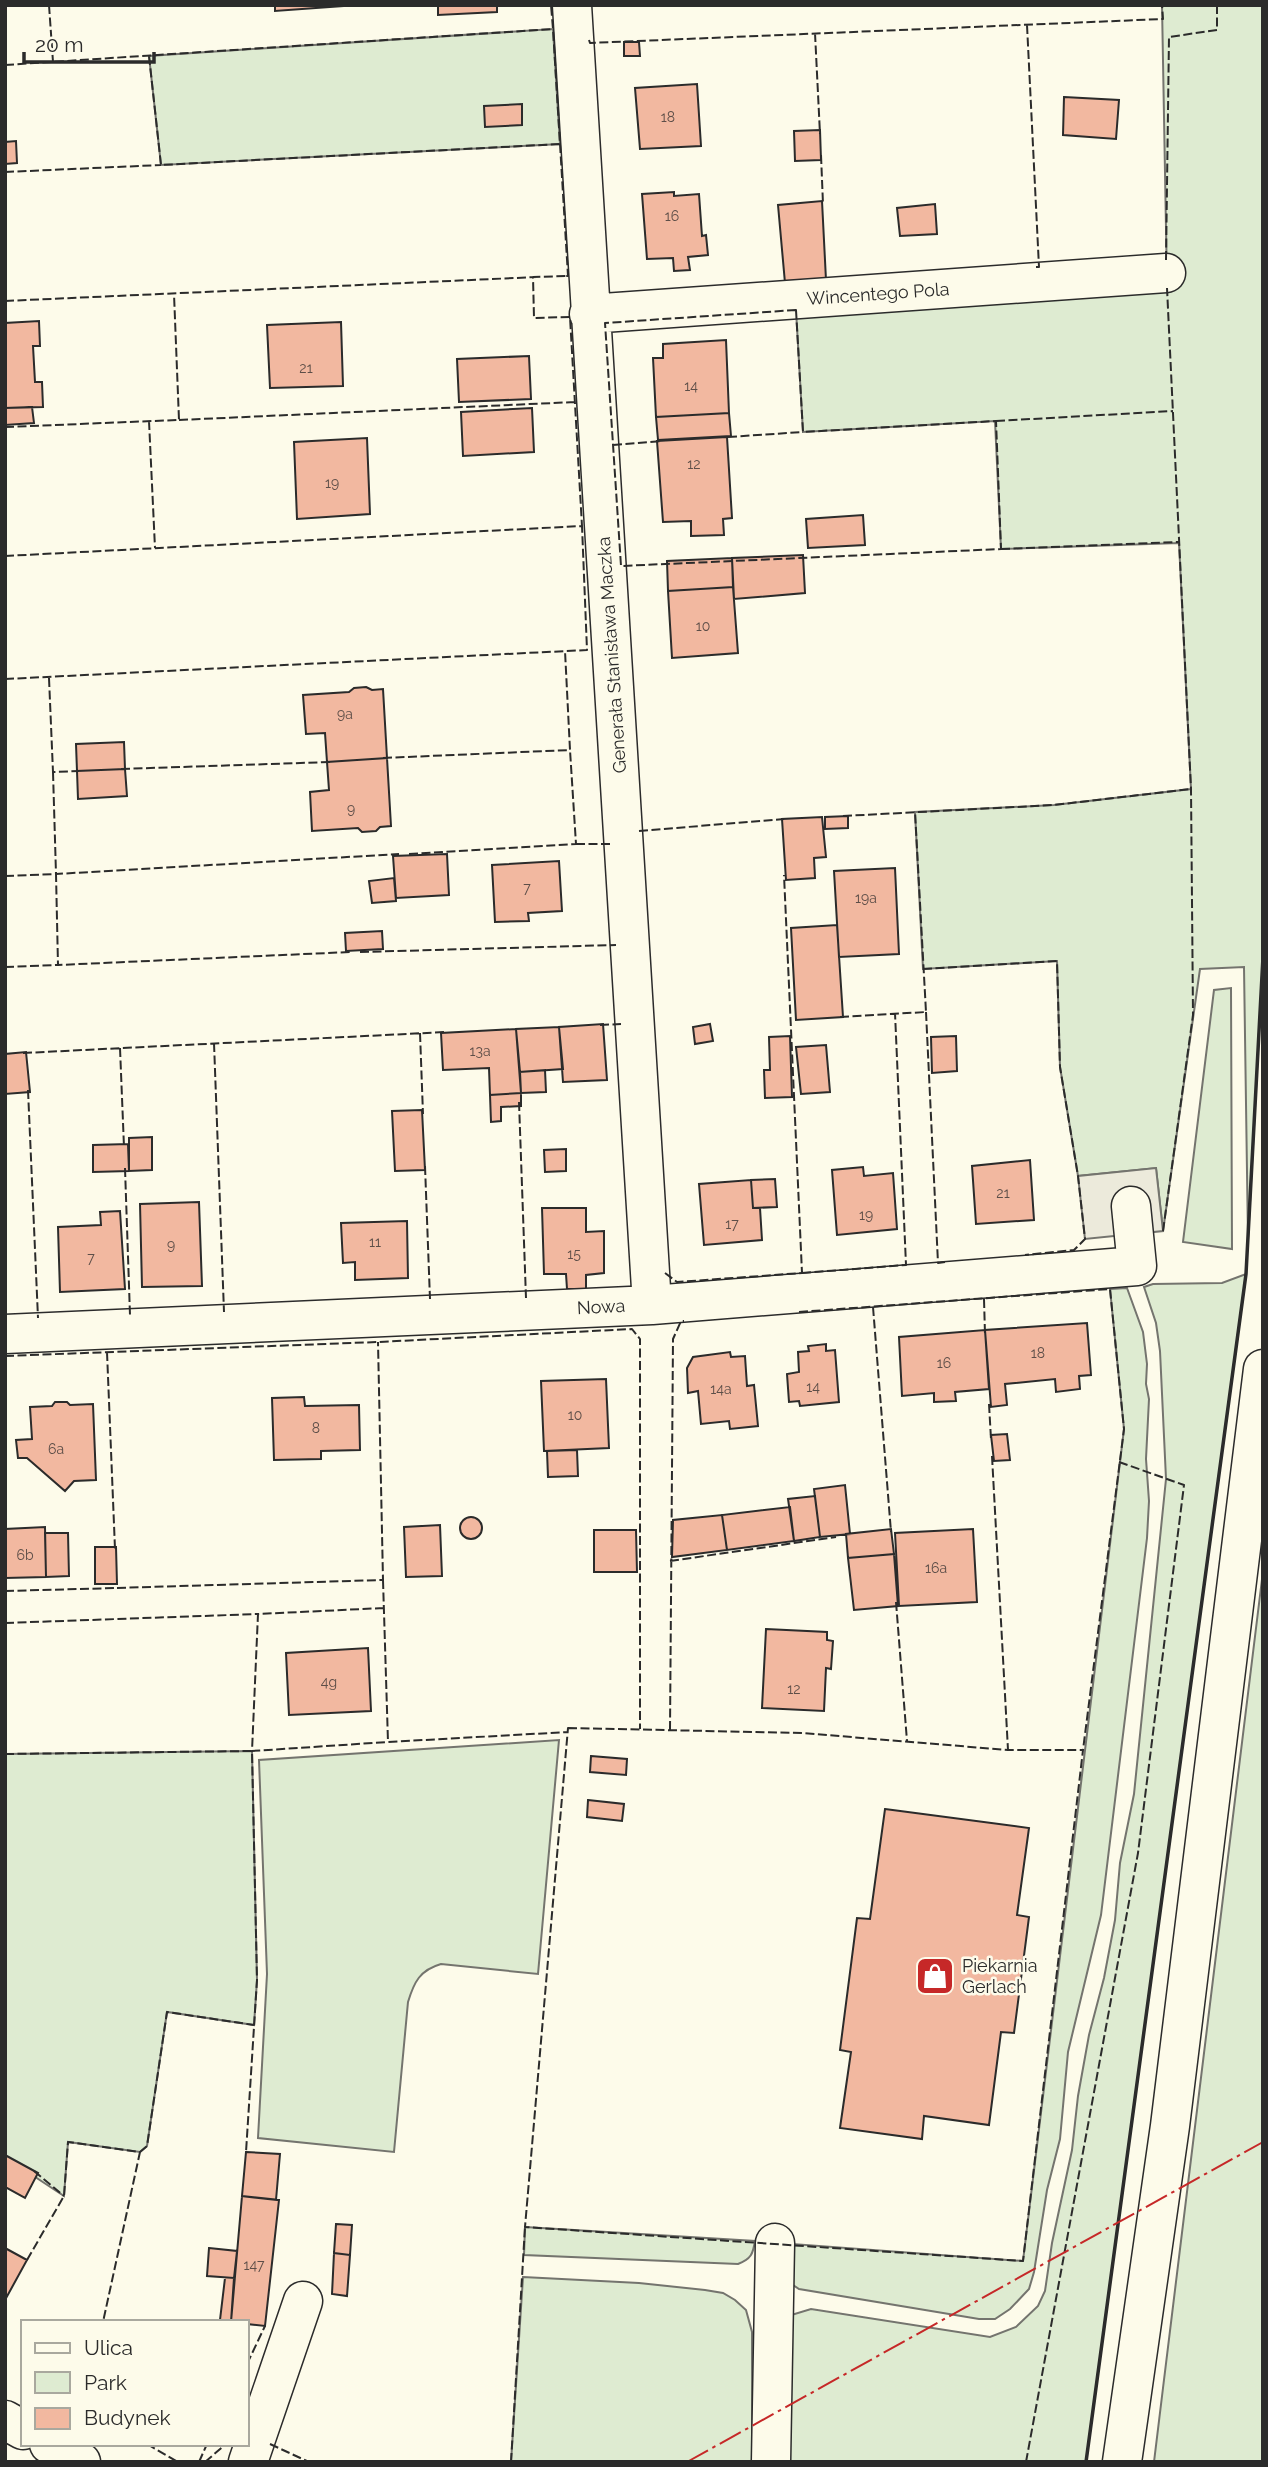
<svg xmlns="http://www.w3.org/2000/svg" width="1268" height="2467" font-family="Raleway,sans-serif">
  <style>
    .green { fill: #deebd1; stroke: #74746e; stroke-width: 2 }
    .parking { fill: #eceadb; stroke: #74746e; stroke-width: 2 }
    .building { fill: #f2b8a0; stroke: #2b2b2b; stroke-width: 2 }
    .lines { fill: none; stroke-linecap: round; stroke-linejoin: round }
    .minor-casing { stroke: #2b2b2b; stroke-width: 41 }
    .secondary-casing { stroke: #2b2b2b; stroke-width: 41 }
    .motorway-casing { stroke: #2b2b2b; stroke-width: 41 }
    .minor { stroke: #fdfbea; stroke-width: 38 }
    .secondary { stroke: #fdfbea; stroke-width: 38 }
    .motorway { stroke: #fdfbea; stroke-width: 38 }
    .fence { stroke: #2b2b2b; stroke-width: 2; stroke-dasharray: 9 3.5; stroke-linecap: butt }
    .wall { stroke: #2b2b2b; stroke-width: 3.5 }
    .power { stroke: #c62828; stroke-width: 2; stroke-dasharray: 24 5 3.5 5; stroke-linecap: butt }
    .labels { text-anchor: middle; stroke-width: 5; stroke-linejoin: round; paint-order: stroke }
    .number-label { font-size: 14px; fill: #5d4e48 }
    .street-label { font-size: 18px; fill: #2b2b2b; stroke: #fdfbea }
    .poi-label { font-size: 18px; fill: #2b2b2b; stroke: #fdfbea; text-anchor: start }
  </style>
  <rect width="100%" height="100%" fill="#fdfbea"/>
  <path class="green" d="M1162,5H1263V957L1248,1240L1244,967L1200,969L1163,1231L1156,1168L1078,1176L1060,1067L1057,961L923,969L915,812L1054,805L1191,789L1179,543L1001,549L995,421L803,432L796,310L1167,284Z
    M553,29L560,144L161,165L149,56Z
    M1231,988L1232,1249L1183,1242L1214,990Z
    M1246,1274L1086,2462H781L788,2316L811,2309L990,2337L1016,2327L1038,2306L1045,2291L1052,2243L1072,2150L1078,2096L1089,2035L1104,1978L1115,1920L1120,1863L1134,1794L1166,1479L1160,1351L1156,1323L1144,1287L1153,1284L1222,1283Z
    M1127,1288L1143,1332L1147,1364L1146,1384L1149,1399L1146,1459L1149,1501L1147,1538L1101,1915L1068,2052L1060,2139L1047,2190L1034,2272L1029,2289L1010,2309L995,2319H979L799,2289L793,2285V2244L1023,2261L1124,1429L1110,1289Z
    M1263,1571V2462H1154L1163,2388Z
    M559,1740L538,1974L441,1964C420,1970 414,1982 408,2002L394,2152L258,2138L267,1974L259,1760Z
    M252,1751L257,1980L254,2025L167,2012L147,2146L140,2152L68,2142L64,2196L5,2157V1754Z
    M525,2227L755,2241C753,2254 751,2259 738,2264L524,2255Z
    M523,2277L639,2283L705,2290L723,2293L735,2300L746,2310L752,2332V2462H511Z"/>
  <path class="parking" d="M1156,1168L1163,1231L1085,1239L1078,1176Z"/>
  <path class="building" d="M275,5H343V6L275,11Z
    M438,5H497V12L438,15Z
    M624,42H639L640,56H624Z
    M697,84L701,146L640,149L635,88Z
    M1064,97L1119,100L1116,139L1063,135Z
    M522,104V125L485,127L484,106Z
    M820,130L821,160L795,161L794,131Z
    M16,141L17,163L5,164V142Z
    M674,192V196L699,194L702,236L706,235L708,255L688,257L690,270L674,271L673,258L647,259L642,194Z
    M822,201L826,280L785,283L778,205Z
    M935,204L937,234L900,236L897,208Z
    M39,321L40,346H33L35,382H42L43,407L5,408V323Z
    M341,322L343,386L270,388L267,325Z
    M726,340L729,413L656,417L653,358H663V344Z
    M529,356L531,399L459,402L457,359Z
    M32,407L34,423L5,425V408Z
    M532,408L534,452L463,456L461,412Z
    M729,413L731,436L658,440L656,417Z
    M727,437L732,518L723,519L724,535L691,536V521L663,522L657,441Z
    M367,438L370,514L297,519L294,442Z
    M863,515L865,545L808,548L806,519Z
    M803,555L805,593L734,599L732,558Z
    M732,558L733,587L668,591L667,561Z
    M733,587L738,653L672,658L668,591Z
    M366,687L372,690L383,689L387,758L327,762L325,733L306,734L303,695L349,692L354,688Z
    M124,742L125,769L77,771L76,744Z
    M387,758L391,826L380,827L376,831L362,832L358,828L312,831L310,792L329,790L327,762Z
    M125,769L127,796L78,799L77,771Z
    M848,816V828L825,829V817Z
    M822,817L826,857L814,858L815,878L786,880L782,819Z
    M447,854L449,895L396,898L393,856Z
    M559,861L562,911L528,913L529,921L495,922L492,865Z
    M895,868L899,954L839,957L834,871Z
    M394,878L396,901L372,903L369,881Z
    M837,925L843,1017L796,1020L791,928Z
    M382,931L383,949L346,951L345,933Z
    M603,1024L607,1080L563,1082L559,1027Z
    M710,1024L713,1041L695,1044L693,1027Z
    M559,1027L563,1069L520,1072L516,1029Z
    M516,1029L521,1093L490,1095L489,1068L443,1070L441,1033Z
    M790,1036L792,1097L765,1098L764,1070H770L769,1037Z
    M956,1036L957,1071L932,1073L931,1037Z
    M826,1045L830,1092L801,1094L796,1047Z
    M26,1052L30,1092L5,1094V1054Z
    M545,1070L546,1092L521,1093L520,1072Z
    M521,1093V1106L501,1107V1121L491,1122L490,1095Z
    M422,1110L425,1170L395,1171L392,1111Z
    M152,1137V1170L129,1171V1138Z
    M128,1144L129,1171L93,1172V1145Z
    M566,1149V1171L545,1172L544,1150Z
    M1030,1160L1034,1220L976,1224L972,1166Z
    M863,1167L864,1176L893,1173L897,1229L837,1235L832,1170Z
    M775,1179L777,1207L753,1208L751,1180Z
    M751,1180L753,1208H760L762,1240L704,1245L699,1184Z
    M199,1202L202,1286L142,1287L140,1204Z
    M542,1208H586V1232L604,1231V1273L586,1275V1289H567L566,1274H544Z
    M120,1211L125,1289L60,1292L58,1227L101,1225L100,1212Z
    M407,1221L408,1278L355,1280V1262L343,1263L341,1223Z
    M1087,1323L1091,1375L1079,1376L1080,1389L1056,1392L1055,1379L1005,1384L1007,1405L991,1407L985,1330Z
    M985,1330L989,1389L955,1392L956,1401L934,1402V1393L902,1396L899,1337Z
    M826,1344V1351L835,1350L839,1402L800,1406L799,1401L789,1402L787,1374L799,1372L798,1352L809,1351L808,1346Z
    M730,1352L731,1357L745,1356L747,1386L754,1385L758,1426L730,1429L729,1421L701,1424L698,1391L688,1393L687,1368L693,1357Z
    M606,1379L609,1448L544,1451L541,1381Z
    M304,1397L305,1406L359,1405L360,1450L321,1451V1459L274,1460L272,1398Z
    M55,1402H67L70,1405L93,1404L96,1480L74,1481L65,1491L27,1458H18L16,1440L32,1439L30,1407L52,1406Z
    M1007,1434L1010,1460L994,1461L991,1435Z
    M577,1450L578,1476L548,1477L547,1451Z
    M845,1485L850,1534L820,1537L814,1489Z
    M815,1496L820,1537L794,1541L788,1499Z
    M790,1507L794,1541L727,1550L722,1515Z
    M722,1515L727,1550L672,1557L673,1520Z
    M460 1528a11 11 0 1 1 22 0a11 11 0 1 1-22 0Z
    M440,1525L442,1576L406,1577L404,1527Z
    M45,1527L46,1577L5,1578V1529Z
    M891,1529L894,1554L848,1558L846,1534Z
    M973,1529L977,1602L899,1606L895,1533Z
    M594,1530H636L637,1572H594Z
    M45,1533H68L69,1576L46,1577Z
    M95,1547H116L117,1584H95Z
    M894,1554L898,1606L854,1610L848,1558Z
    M766,1629L827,1632V1640L833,1641L831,1669L826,1668L824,1711L762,1708Z
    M368,1648L371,1711L289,1715L286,1653Z
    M591,1756L627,1759L626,1775L590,1772Z
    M588,1800L624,1804L622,1821L587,1817Z
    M885,1809L1029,1828L1017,1915L1029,1917L1014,2033L1001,2032L989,2125L924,2116L922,2139L840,2128L851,2052L840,2050L857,1918L870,1919Z
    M246,2152L280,2154L276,2200L242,2196Z
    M5,2155L38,2173L25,2198L5,2187Z
    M242,2196L279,2200L265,2326L247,2324V2322H231Z
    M336,2224L352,2225L350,2255L334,2253Z
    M5,2248L27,2260L5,2300Z
    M209,2248L237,2251L234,2278L207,2276Z
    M334,2253L350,2255L347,2296L332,2294Z
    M225,2278H234L231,2322L220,2320Z"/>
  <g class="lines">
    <defs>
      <path id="minor" d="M572,5C596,439 627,872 652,1305
        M589,314L1166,273
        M5,1334L652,1305L1137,1266L1131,1206
        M248,2462L303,2301
        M771,2462L775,2243"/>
      <path id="secondary" d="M5,2420L23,2430
        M49,2444L81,2462"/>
      <path id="motorway" d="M1122,2462L1170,2126L1263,1369"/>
    </defs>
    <use href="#minor" class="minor-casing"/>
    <use href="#secondary" class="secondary-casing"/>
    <use href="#motorway" class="motorway-casing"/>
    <use href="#minor" class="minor"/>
    <use href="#secondary" class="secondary"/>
    <use href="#motorway" class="motorway"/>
    <path class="fence" d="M49,5L53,62
      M1027,25L1039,267H1036
      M815,33L820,134
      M589,40L590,43L1163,19L1162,5
      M149,56L161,165L560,144L553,29
      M5,65L553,29L551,5
      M560,144L568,276H565
      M821,155L823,204
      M5,172L161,165
      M1166,260L1169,37L1217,30V5
      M5,301L537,277
      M796,310L803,432L996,421L1001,549L621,566L605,323Z
      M179,420L575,402
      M149,421L155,548
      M996,421L1173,411
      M5,427L179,420L174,294
      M728,437L803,432
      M613,445L662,441
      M1001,549L1179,542
      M5,556L582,526L570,317L534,318L533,277L568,276
      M49,678L53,772L79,771
      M5,679L587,650L582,526
      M383,758L570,750L565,651
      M121,769L331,762
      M53,772L56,874L399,854
      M843,816L1054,805L1191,789
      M639,831L784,819
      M576,844H610
      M409,854L576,844L570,750
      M5,876L56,874L58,965L350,952
      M360,952L616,945
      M5,967L58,965
      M923,969L1057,961L1060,1067L1078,1176L1085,1239L1074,1250L1025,1255
      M926,1012L938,1263L945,1262
      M840,1017L926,1012L915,812
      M600,1025L621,1024
      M420,1033L423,1114
      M214,1043L224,1312
      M120,1048L124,1147
      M23,1053L446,1032
      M28,1090L38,1318
      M519,1102L526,1298
      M425,1166L430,1299
      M125,1168L130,1315
      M1163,1231L1193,1015L1191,789L1167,288
      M665,1273L677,1282L802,1273L784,875
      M802,1273L906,1265L895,1013
      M984,1299L985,1334
      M873,1307L891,1532
      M799,1312L1110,1289L1124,1429L1083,1750
      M107,1352L115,1549
      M5,1356L378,1342L632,1329L640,1339V1729
      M989,1404L991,1439
      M992,1456L1008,1750
      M670,1561L836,1537
      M383,1580L388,1742L568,1732
      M117,1588L383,1580L378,1342
      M5,1591L117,1588
      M896,1602L907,1741
      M384,1608L258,1614L252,1751L388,1742
      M5,1623L258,1614
      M568,1728L802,1733L1008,1750H1083L1023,2261L525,2227Z
      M670,1730L673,1339L681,1321H684
      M5,1754L252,1751L257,1980L246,2152
      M140,2152L147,2146L167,2012L254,2025
      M34,2171L64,2196
      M27,2260L64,2196L68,2142L140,2152L103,2322
      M247,2364L265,2326
      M147,2444L178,2462
      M270,2444L309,2462
      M199,2462L207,2444
      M205,2462L226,2444
      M511,2462L525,2227
      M1026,2462L1138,1853L1184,1485L1119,1462"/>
    <path class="wall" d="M1086,2462L1246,1274L1263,957"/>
    <path class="power" d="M687,2462L1263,2142"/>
  </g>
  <defs>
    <symbol id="shop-square" viewBox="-11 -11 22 22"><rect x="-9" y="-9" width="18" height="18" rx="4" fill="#c62828" stroke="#fdfbea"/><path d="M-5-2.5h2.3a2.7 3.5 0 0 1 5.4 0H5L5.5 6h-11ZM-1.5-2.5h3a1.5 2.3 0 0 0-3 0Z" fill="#fff"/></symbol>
  </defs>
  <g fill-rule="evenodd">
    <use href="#shop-square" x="913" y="1954" width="44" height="44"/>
  </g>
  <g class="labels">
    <g class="number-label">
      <text x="668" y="122">18</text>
      <text x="672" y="221">16</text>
      <text x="306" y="373">21</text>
      <text x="691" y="391">14</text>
      <text x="694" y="469">12</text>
      <text x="332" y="488">19</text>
      <text x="703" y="631">10</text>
      <text x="345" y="719">9a</text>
      <text x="351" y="814">9</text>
      <text x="527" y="893">7</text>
      <text x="866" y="903">19a</text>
      <text x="480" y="1056">13a</text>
      <text x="1003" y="1198">21</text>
      <text x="866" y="1220">19</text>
      <text x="732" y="1229">17</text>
      <text x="375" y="1247">11</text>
      <text x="171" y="1250">9</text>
      <text x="574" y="1259">15</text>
      <text x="91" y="1263">7</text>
      <text x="1038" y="1358">18</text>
      <text x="944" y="1368">16</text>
      <text x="813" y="1392">14</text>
      <text x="721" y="1394">14a</text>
      <text x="575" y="1420">10</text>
      <text x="316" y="1433">8</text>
      <text x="56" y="1454">6a</text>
      <text x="25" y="1560">6b</text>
      <text x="936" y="1573">16a</text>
      <text x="329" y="1687">4g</text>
      <text x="794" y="1694">12</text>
      <text x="254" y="2270">147</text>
    </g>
    <g class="street-label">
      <text transform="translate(878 294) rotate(-4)" y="6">Wincentego Pola</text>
      <text transform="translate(612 655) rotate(-94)" y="6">Generała Stanisława Maczka</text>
      <text transform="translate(601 1307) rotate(-3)" y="6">Nowa</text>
    </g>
    <g class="poi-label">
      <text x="962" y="1972">Piekarnia<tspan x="962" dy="21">Gerlach</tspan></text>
    </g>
  </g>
  <rect width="1268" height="2467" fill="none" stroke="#2b2b2b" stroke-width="14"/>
  <rect x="21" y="2320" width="228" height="126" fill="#fdfbea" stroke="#a9a89e" stroke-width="2"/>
  <rect x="35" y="2343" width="35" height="10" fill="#fdfbea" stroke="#a9a89e" stroke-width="2"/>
  <text x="84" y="2355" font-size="21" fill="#2b2b2b">Ulica</text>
  <rect x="35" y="2372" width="35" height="21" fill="#deebd1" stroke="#a9a89e" stroke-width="2"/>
  <text x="84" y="2390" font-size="21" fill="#2b2b2b">Park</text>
  <rect x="35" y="2408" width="35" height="21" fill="#f2b8a0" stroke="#a9a89e" stroke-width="2"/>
  <text x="84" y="2425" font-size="21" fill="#2b2b2b">Budynek</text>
  <path d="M24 52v10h130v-10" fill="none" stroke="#2b2b2b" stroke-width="3.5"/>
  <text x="35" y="52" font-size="21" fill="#2b2b2b" stroke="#fdfbea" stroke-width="5" paint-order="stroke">20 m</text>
</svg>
